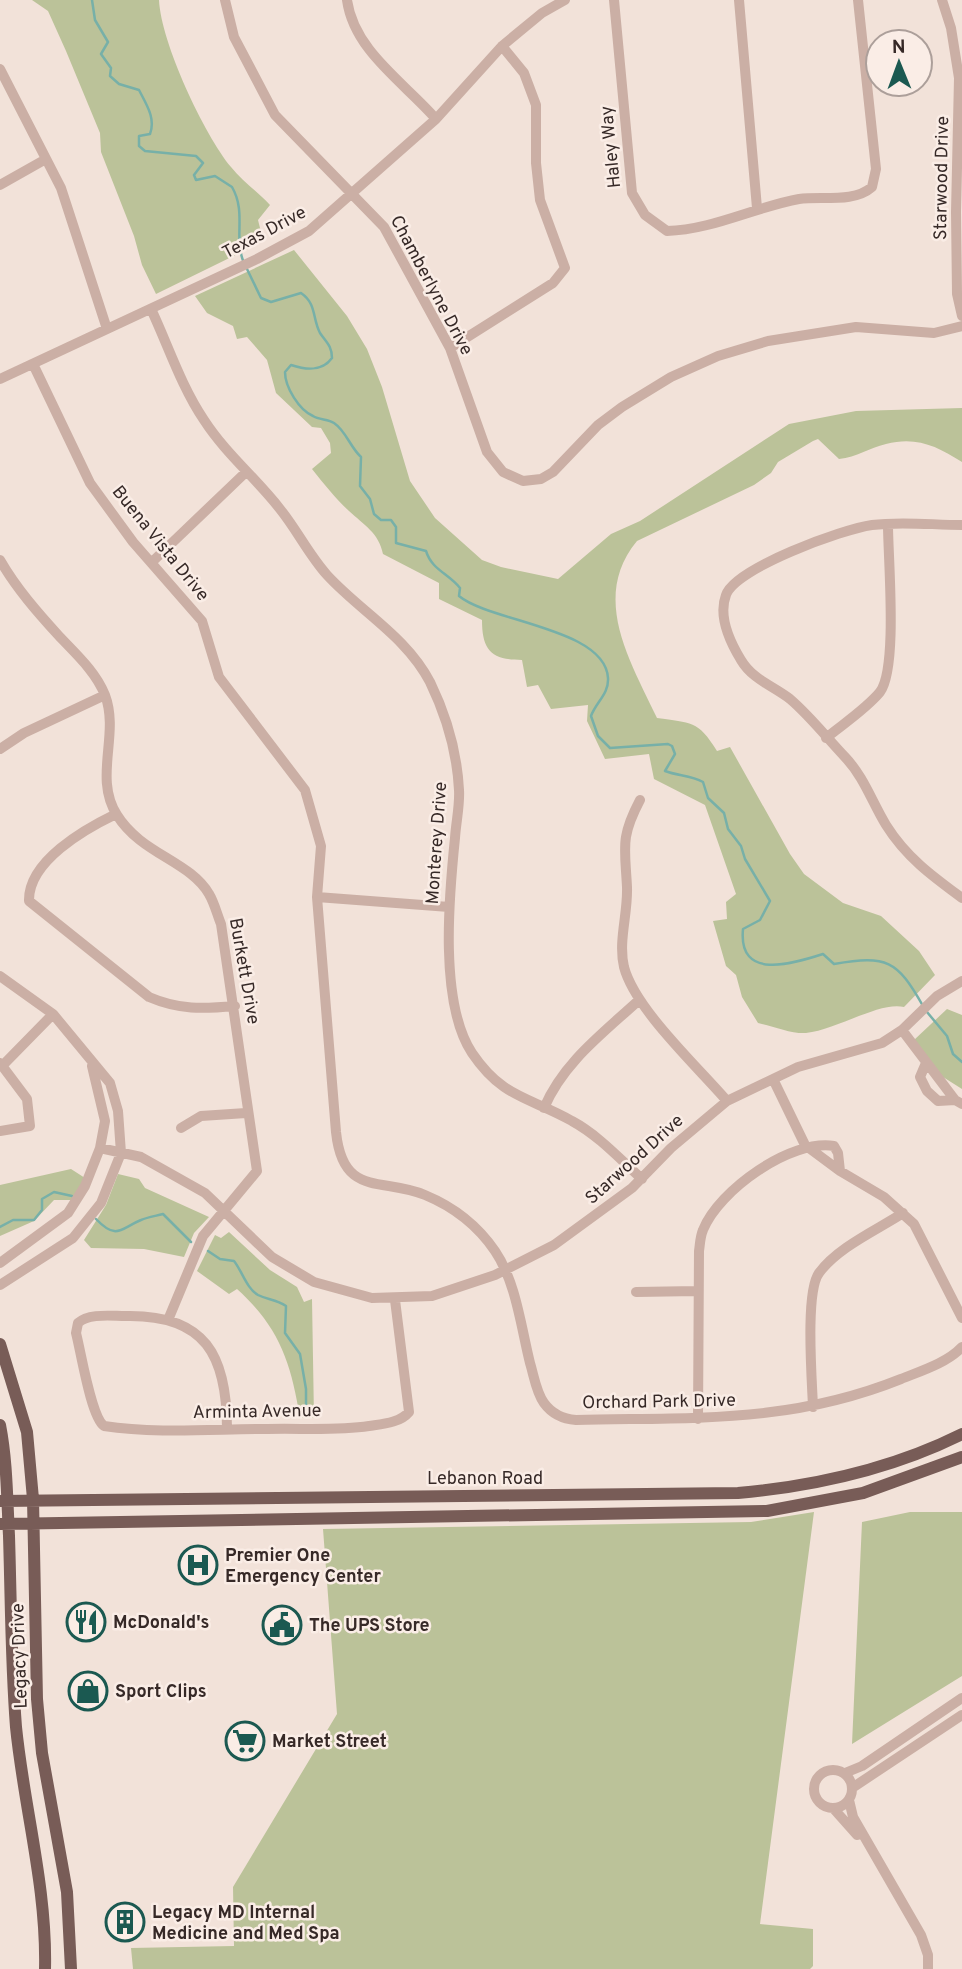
<svg xmlns="http://www.w3.org/2000/svg" width="962" height="1969" font-family="Overpass,sans-serif">
  <style>
    .green { fill: #bbc299 }
    .lines { fill: none; stroke-linecap: round; stroke-linejoin: round }
    .stream { stroke: #77b0a8; stroke-width: 2.5 }
    .minor { stroke: #cbafa5; stroke-width: 10 }
    .major { stroke: #785c57; stroke-width: 12 }
    .labels { text-anchor: middle; stroke-width: 5; stroke-linejoin: round; paint-order: stroke }
    .street-label { font-size: 18px; fill: #362927; stroke: #faede6 }
    .poi-label { font-size: 18px; font-weight: bold; fill: #362927; stroke: #faede6; text-anchor: start }
  </style>
  <rect width="100%" height="100%" fill="#f2e2d9"/>
  <path class="green" d="M32,0H159C161,43 204,134 231,167C242,181 258,192 270,205L258,220L262,236L260,243L156,294L142,265L134,236L101,152L100,133L66,51L48,11Z
    M294,250L347,316L367,349L382,387L410,481L435,518L482,560L501,567L558,579L611,534L640,521L789,424L856,411L962,408V462C937,446 916,436 886,444C869,448 857,457 839,459L818,439L813,441L778,462L771,473L754,485L637,541C590,598 631,662 657,718C691,723 698,720 717,751L730,747L790,854L804,874L843,903L881,916L919,951L935,975L904,1007C880,1001 836,1030 806,1033C792,1034 773,1026 758,1023L742,997L736,975L726,966L713,921L727,919L726,902L736,894L705,805L654,779L649,754L605,759L587,721L588,705L551,709L538,685L527,687L522,660C491,660 482,650 482,620L439,599V583L383,554C379,533 364,525 349,511C336,499 324,484 312,469L331,453L330,443L321,428L312,427L276,393L267,360L247,337L237,339L233,326L207,313L195,296Z
    M947,1009L962,1015V1089L943,1077L914,1040Z
    M71,1169L85,1178L72,1200H54L34,1221L0,1236V1185Z
    M118,1174L139,1179L145,1188L209,1217L194,1233L184,1257L144,1249L91,1248L84,1240L106,1205Z
    M229,1232L270,1270L297,1287L304,1302L312,1299L314,1418H300C291,1362 279,1327 237,1289L229,1294L197,1271L215,1235L221,1238Z
    M814,1512L760,1924L813,1929V1966L810,1969H133L131,1948L234,1946L233,1887L337,1714L323,1529L751,1522Z
    M910,1512H962V1676L852,1744L862,1522Z"/>
  <g class="lines">
    <path class="stream" d="M92,0L95,20L108,42L101,54L111,68L110,76L119,84L139,90C146,104 156,118 150,134L139,136V146L145,151L196,156L203,163L194,175L196,180L215,176L232,187C247,213 233,238 244,263
      M247,269L261,298L271,302L301,293C317,304 312,318 320,333C326,342 332,346 332,358C322,372 306,370 291,365L285,372C285,387 299,410 313,416C319,420 328,419 334,423C346,431 350,447 361,457L360,486L370,499L374,514L381,520H391L396,527V543L426,551C432,570 448,573 460,588L459,596C490,622 605,628 608,678C609,694 596,702 591,716L598,736L610,748L668,744L672,746L675,754L665,771C678,776 691,775 703,782L708,798L724,813L728,829L741,846L745,859L770,901L760,920L743,929C738,981 792,964 823,954L834,964C887,955 897,960 923,1006
      M927,1012L947,1036L953,1054L962,1062
      M96,1219C117,1241 121,1228 141,1220C148,1217 156,1216 163,1214L191,1242
      M0,1227L13,1220H34L42,1210V1199L54,1192L72,1196
      M208,1251L220,1259L234,1261C242,1271 247,1289 258,1295C268,1300 276,1299 286,1306L285,1333L300,1354L306,1389V1413"/>
    <path class="minor" d="M225,0L234,37L275,115L384,227L450,348L487,452L503,472L523,481L541,479L553,472L598,425L622,407L671,377L718,356L768,341L856,327L934,333L962,326
      M347,0C354,51 405,83 436,119
      M614,0L632,193L645,215L667,231C711,230 755,207 799,199C822,196 854,203 872,187L876,169L858,0
      M739,0L757,208
      M942,0L951,28L959,78L956,212L957,294L962,316
      M0,69L61,188L107,329
      M0,185L46,159
      M151,309C168,345 181,386 204,420C226,454 256,478 280,509C297,530 309,555 327,575C361,612 406,636 430,682C447,717 457,751 459,790C460,805 456,822 455,838C449,896 439,1003 472,1053C503,1099 530,1097 572,1121C598,1135 620,1159 642,1179
      M450,348L553,283L565,268L540,200L536,163V105L524,73L502,46
      M33,364L90,483L133,542L202,621L219,677L305,790L321,846L317,897L336,1132C343,1198 382,1177 425,1195C454,1207 478,1226 495,1251C516,1282 521,1327 530,1363C534,1376 536,1392 544,1403C552,1414 563,1419 576,1420C693,1417 789,1424 901,1379C921,1371 947,1363 962,1347
      M0,379L257,259L309,231L436,119L502,46L542,13L565,0
      M962,525C933,525 901,521 872,525C843,529 735,568 726,595C718,616 730,642 741,660C752,679 773,686 790,699C810,716 827,738 845,757C864,777 872,802 886,825C906,857 932,876 962,898
      M0,560C16,588 38,613 59,636C76,654 96,672 105,695C120,735 93,777 117,815C141,854 190,861 209,894C214,902 217,914 221,924L257,1171L203,1236L168,1320
      M152,562L245,473
      M826,738C843,724 866,709 880,692C898,668 888,559 888,525
      M0,749L24,733L105,695
      M640,800C620,838 625,847 627,887C628,914 618,941 624,967C635,1009 697,1066 727,1101
      M116,814C85,829 28,861 29,901L149,997C179,1010 203,1009 235,1006
      M317,897L449,907
      M0,976L53,1014L110,1083L118,1111L121,1153L101,1203L73,1238L0,1285
      M902,1030L955,1100L962,1104
      M0,1063L27,1099L30,1126L0,1131
      M926,1063L920,1077L927,1091L938,1101L955,1100
      M3,1065L53,1014
      M773,1079L805,1145L840,1171L884,1197L914,1224L962,1318
      M544,1108C563,1063 602,1034 638,1001
      M181,1128L201,1116L246,1113
      M100,1148L141,1157L205,1193L272,1257L314,1282L372,1298L432,1296L495,1275L554,1245L632,1188L671,1148L727,1101L798,1067L882,1043L902,1030L937,996L962,981
      M0,1263L68,1213L85,1186L100,1148L105,1121L92,1066
      M636,1292L697,1291
      M813,1407C812,1380 805,1292 819,1273C838,1247 877,1230 903,1213
      M698,1419L699,1251C700,1245 700,1237 703,1230C719,1190 791,1139 834,1146L838,1153L840,1171
      M227,1429C227,1356 206,1314 125,1316C111,1316 89,1313 78,1323L76,1333C81,1352 91,1417 104,1426C157,1434 214,1429 267,1429C300,1428 336,1431 369,1426C382,1424 400,1423 409,1412L395,1300
      M814 1789a19 19 0 1 1 38 0a19 19 0 1 1-38 0Z
      M845,1773L862,1766L962,1698
      M852,1788L962,1715
      M849,1800L853,1817L921,1935L928,1955V1969
      M833,1808L857,1835"/>
    <path class="major" d="M0,1344L27,1432L33,1499L37,1699L42,1753L67,1892L71,1969
      M0,1425C7,1461 7,1498 9,1536C11,1599 11,1663 16,1727C24,1808 47,1887 45,1969
      M0,1501L738,1493C815,1486 892,1469 962,1434
      M0,1524L767,1511L863,1493L962,1457"/>
  </g>
  <defs>
    <symbol id="hospital-ring" viewBox="-11 -11 22 22"><circle r="9.5" fill="#faede6" stroke="#1b5951" stroke-width="1.5"/><path d="M-5-5h3v3.5h4V-5h3V5h-3V1.5h-4V5h-3Z" fill="#1b5951"/></symbol>
    <symbol id="restaurant-ring" viewBox="-11 -11 22 22"><circle r="9.5" fill="#faede6" stroke="#1b5951" stroke-width="1.5"/><path d="M-5-6h1v4h1v-4h1v4h1v-4h1v5L-1.5 .5V6h-2V.5L-5-1ZM5-6V6H3V1.5H1.5Q1.5-4 5-6Z" fill="#1b5951"/></symbol>
    <symbol id="civic-ring" viewBox="-11 -11 22 22"><circle r="9.5" fill="#faede6" stroke="#1b5951" stroke-width="1.5"/><path d="M-.6-6.5H3V-4.5H.6V-3L4-1V1h2V6H-6V1h2V-1L-.6-3ZM-1.2 2.5V6h2.4V2.5Z" fill="#1b5951"/></symbol>
    <symbol id="shop-ring" viewBox="-11 -11 22 22"><circle r="9.5" fill="#faede6" stroke="#1b5951" stroke-width="1.5"/><path d="M-5-2.5h2.3a2.7 3.5 0 0 1 5.4 0H5L5.5 6h-11ZM-1.5-2.5h3a1.5 2.3 0 0 0-3 0Z" fill="#1b5951"/></symbol>
    <symbol id="supermarket-ring" viewBox="-11 -11 22 22"><circle r="9.5" fill="#faede6" stroke="#1b5951" stroke-width="1.5"/><path d="M-6-5.5h2.5l.6 2H6L4.5 2H-2.5L-4.4-4H-6ZM-1.5 3.2a1.3 1.3 0 1 0 .1 0ZM3 3.2a1.3 1.3 0 1 0 .1 0Z" fill="#1b5951"/></symbol>
    <symbol id="building-ring" viewBox="-11 -11 22 22"><circle r="9.5" fill="#faede6" stroke="#1b5951" stroke-width="1.5"/><path d="M-4-6H4V6H1V3H-1V6H-4ZM-2.5-4.3h1.7v1.8h-1.7ZM.8-4.3h1.7v1.8H.8ZM-2.5-1h1.7V.8h-1.7ZM.8-1h1.7V.8H.8Z" fill="#1b5951"/></symbol>
  </defs>
  <g fill-rule="evenodd">
    <use href="#hospital-ring" x="176" y="1543" width="44" height="44"/>
    <use href="#restaurant-ring" x="64" y="1600" width="44" height="44"/>
    <use href="#civic-ring" x="260" y="1603" width="44" height="44"/>
    <use href="#shop-ring" x="66" y="1669" width="44" height="44"/>
    <use href="#supermarket-ring" x="223" y="1719" width="44" height="44"/>
    <use href="#building-ring" x="103" y="1900" width="44" height="44"/>
  </g>
  <g class="labels">
    <g class="street-label">
      <text transform="translate(610 147) rotate(-96)" y="6">Haley Way</text>
      <text transform="translate(941 178) rotate(-89)" y="6">Starwood Drive</text>
      <text transform="translate(264 232) rotate(-28)" y="6">Texas Drive</text>
      <text transform="translate(432 285) rotate(62)" y="6">Chamberlyne Drive</text>
      <text transform="translate(161 543) rotate(51)" y="6">Buena Vista Drive</text>
      <text transform="translate(436 843) rotate(-86)" y="6">Monterey Drive</text>
      <text transform="translate(245 971) rotate(80)" y="6">Burkett Drive</text>
      <text transform="translate(634 1159) rotate(-42)" y="6">Starwood Drive</text>
      <text transform="translate(659 1401) rotate(-1)" y="6">Orchard Park Drive</text>
      <text transform="translate(257 1411) rotate(-1)" y="6">Arminta Avenue</text>
      <text x="485" y="1484">Lebanon Road</text>
      <text transform="translate(19 1656) rotate(-92)" y="6">Legacy Drive</text>
    </g>
    <g class="poi-label">
      <text x="225" y="1561">Premier One<tspan x="225" dy="21">Emergency Center</tspan></text>
      <text x="113" y="1628">McDonald's</text>
      <text x="309" y="1631">The UPS Store</text>
      <text x="115" y="1697">Sport Clips</text>
      <text x="272" y="1747">Market Street</text>
      <text x="152" y="1918">Legacy MD Internal<tspan x="152" dy="21">Medicine and Med Spa</tspan></text>
    </g>
  </g>
  <g transform="translate(899 63) rotate(359)"><circle r="33" fill="#faede6" stroke="#ac9f9a" stroke-width="2"/>
  <path d="M0-5L12 26L0 18L-12 26Z" fill="#1b5951"/>
  <text y="-10" font-size="19" font-weight="bold" text-anchor="middle" fill="#362927">N</text>
  </g>
</svg>
